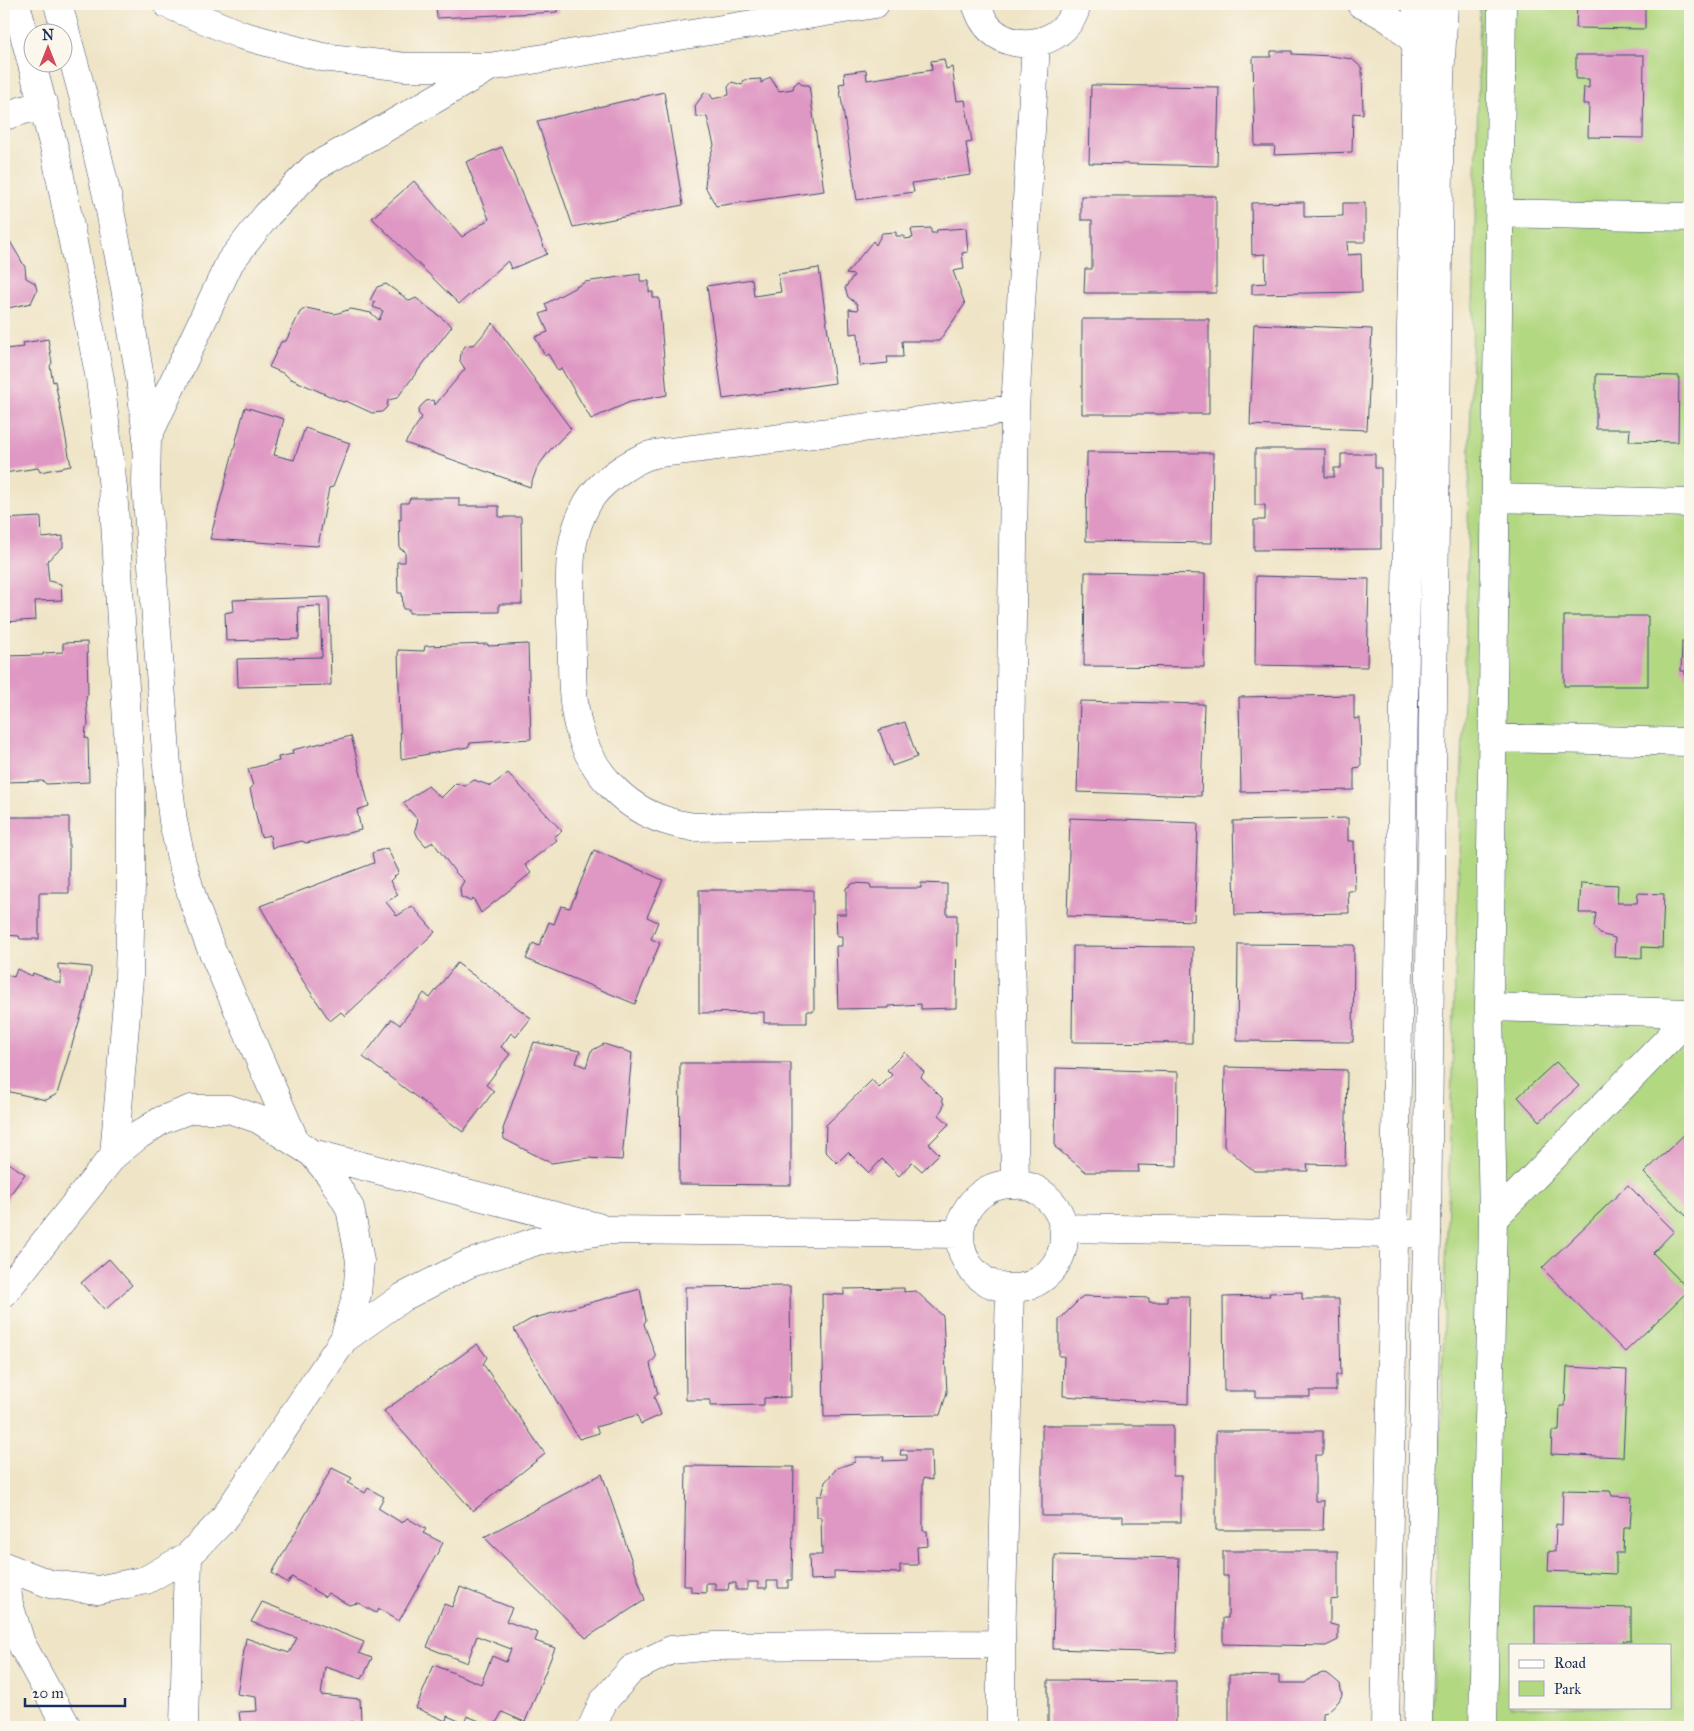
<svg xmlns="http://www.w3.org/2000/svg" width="1694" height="1731" font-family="'IM FELL Great Primer',serif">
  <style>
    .green { fill: #b3d882; stroke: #678470; fill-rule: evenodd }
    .building { fill: #df97c3 }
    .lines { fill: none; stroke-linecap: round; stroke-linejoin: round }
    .minor-casing { stroke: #3b4a6e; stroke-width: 29 }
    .tertiary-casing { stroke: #3b4a6e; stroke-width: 29 }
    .minor { stroke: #fff; stroke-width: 28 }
    .tertiary { stroke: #fff; stroke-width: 28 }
  </style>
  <rect width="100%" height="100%" fill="#fbf7ec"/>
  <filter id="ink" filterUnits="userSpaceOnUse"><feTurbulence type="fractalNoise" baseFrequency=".02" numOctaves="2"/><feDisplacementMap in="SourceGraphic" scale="10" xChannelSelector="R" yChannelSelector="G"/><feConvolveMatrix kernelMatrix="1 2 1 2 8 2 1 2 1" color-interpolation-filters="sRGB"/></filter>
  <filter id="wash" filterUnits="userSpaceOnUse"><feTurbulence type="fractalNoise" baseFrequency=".0096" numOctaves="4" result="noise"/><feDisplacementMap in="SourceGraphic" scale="20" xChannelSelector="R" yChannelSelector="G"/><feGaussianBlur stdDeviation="1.12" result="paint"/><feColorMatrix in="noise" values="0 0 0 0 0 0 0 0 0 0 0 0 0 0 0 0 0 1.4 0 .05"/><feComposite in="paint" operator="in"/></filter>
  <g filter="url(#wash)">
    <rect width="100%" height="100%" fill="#efe4c6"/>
    <path class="green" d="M1480,4H1690V1727H1431L1464,700ZM1510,1645H1670V1707H1510Z"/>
    <g id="blocks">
      <path class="building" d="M369,4H392V8H369Z
        M436,4H557V12L437,18Z
        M1577,4H1645V29L1576,28Z
        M1271,51H1292V54L1331,56L1352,59L1362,68L1363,114L1353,113L1352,152L1274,155L1275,146H1255L1253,57H1271Z
        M1576,55H1644L1643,138L1588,137L1589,104H1583L1584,87L1589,88V79H1576Z
        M944,59L946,69L952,67L957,101L965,100L972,142L966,143L971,175L912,183L914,192L857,200L839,84L845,83L844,73L866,70L867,80L932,70L931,61Z
        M770,77L779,91L793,89L794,85L799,81L803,85H809L824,191L716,206L705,186L707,165L714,145L707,117L696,116L695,106L705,92L710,94L713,99L729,95L728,87L732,82L742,85L744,80L761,79V83Z
        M1091,85L1219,87L1217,166L1089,163Z
        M664,92L683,205L573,227L537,121Z
        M502,147L547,254L511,269L508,261L459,304L372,218L414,181L462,237L489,219L466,162Z
        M1081,196H1216V293H1084L1085,269H1092V220H1081Z
        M1304,202V217L1343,216V203H1365V242H1347L1348,255L1361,254L1362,292L1252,294V284L1266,283L1265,254L1252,255L1251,203Z
        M931,228V233H936L937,230L966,228L968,252L962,253L964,269L953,271L965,304L939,341H902L903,357H887L888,363L860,366L858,333L850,334L849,309L858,310L857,304L848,297L845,288L854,275L846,274L873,241L876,245L882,233L896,232V236H904V239L913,238L911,229Z
        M4,231L25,267L26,278L35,283L37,290L31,303L4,309Z
        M819,268L835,383L723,399L707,286L752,279L754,296L781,292L778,274Z
        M640,274V281H649V292H653V298H659L667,395L630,402L591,419L561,368L558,371L548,354L545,356L535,337L548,332L540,314L548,311L545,304L585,282Z
        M386,284L410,301L416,298L452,326L397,398L388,400L387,407L382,412L372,413L346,401L343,402L289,378L285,374L269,367L281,342L286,341L300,312L306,308L335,314L351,309L371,313L379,320L383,311L373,307L375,302L370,300L377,287Z
        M1082,319H1209V414H1082Z
        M493,323L571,429L550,450L537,468L530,487L405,443L422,417L418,413L420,407L426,401L434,400L435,405L465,369L460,361L461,353L465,346L475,344Z
        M1254,324L1372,329L1367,430L1250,425Z
        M48,339L52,363L50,366L53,382L55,381L71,466L40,472L38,468L4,473V349L24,347L23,343Z
        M1596,374L1679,376L1678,442L1629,441L1630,429H1596Z
        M245,407L284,419L274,455L294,460L305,428L350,443L333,487L329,488L318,546L210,539Z
        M1255,449H1325V477H1334V468H1341V454H1375V468H1381V549L1254,550V520H1265V505H1255Z
        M1087,452L1213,453L1212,543L1086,541Z
        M410,498H459V506H499V517H521L522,604H499V612L409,613V609H403L402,593H398L397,562H405V551L400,549L399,519L401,520V503H408Z
        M41,517L42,538L63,536V547L47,561L49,581L61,584L62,600L35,601L36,620L4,622V519Z
        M1085,572L1205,574L1204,667L1084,666Z
        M1256,576L1369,579L1367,667L1255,665Z
        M329,597L331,685L238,687L237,659L322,657L320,606L298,607L299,639L226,641L225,613L234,611L233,600Z
        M1564,616H1648V686H1564Z
        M87,642L88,695L86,697L88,726L86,727L85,737L88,739L89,782L46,784L43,781L4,782V656L43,655V653L63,652V643Z
        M1682,642H1690V677H1685V671H1681Z
        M488,644V646L528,644L531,739L470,743L468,747L401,759L398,650L424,651L425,646Z
        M1354,695V719L1360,718L1361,767L1354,768V790L1241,792L1239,697Z
        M1080,701L1204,704L1201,796L1077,792Z
        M905,722L917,757L892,766L879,730Z
        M351,736L369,806L357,810L361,830L306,843L302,841L272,848L270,835L261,837L250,789L253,786L248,769L279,761L278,757L293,754L292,750Z
        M508,773L562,831L554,837L557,840L525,865L531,873L481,913L473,898L470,901L461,897L460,888L464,881L455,872L433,842L426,846L418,837L415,830L418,820L403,803L428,786L441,798L456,783L465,786L474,780L491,786Z
        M4,817H69V893H39V939H20L19,936L4,935Z
        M1070,818L1198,823L1194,921L1067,916Z
        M1348,818V841H1354L1355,891H1348L1349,913L1235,915L1233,821Z
        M387,848L399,872L390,881L398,895L386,902L397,916L412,906L435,932L345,1016L341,1012L330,1021L303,981L260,906L374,863L372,853Z
        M594,850L663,880L647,917L658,922L651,939L660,943L635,1004L526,959L533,943L539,946L549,922L554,924L561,906L570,908Z
        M854,883L870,884L871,888H921V883L947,884V915H957L956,1008L921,1009V1004L889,1006V1008L838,1009L836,946H842V936H837L836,914H846V888Z
        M1581,883L1618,885L1617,903H1637L1638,893L1664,894L1662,948L1642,947V958L1614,957L1615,938L1600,934L1594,927L1596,913H1579Z
        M699,890H813L814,1011H807V1023H764V1012L699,1013Z
        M1238,944L1354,945L1353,1042L1237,1041Z
        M1073,946L1193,947L1192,1043L1072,1042Z
        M457,963L531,1018L516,1037L511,1033L501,1047L510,1054L486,1085L494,1091L463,1132L363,1057L392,1019L400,1025L424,993L430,998Z
        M58,964L91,967V972L86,999L57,1094L46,1100L6,1091L5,1085H4V974L14,977L17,969L32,976L33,973L61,984V972L58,968Z
        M534,1042L580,1051L576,1063L586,1067L591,1051L604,1044L632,1053L622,1160L587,1158L551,1163L504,1139L503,1129Z
        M905,1052L924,1072L921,1077L942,1098L944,1105L939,1115L949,1124L929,1144L939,1154L922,1171L912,1162L899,1176L882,1159L869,1173L848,1152L837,1163L825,1151L826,1125L872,1080L879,1088L892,1075L887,1070Z
        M1556,1062L1579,1086L1540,1121L1518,1097Z
        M680,1063H791V1185L679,1184Z
        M1225,1067L1347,1070L1345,1165L1307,1164L1308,1171H1254L1224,1146Z
        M1056,1068L1178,1072L1177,1166L1138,1165L1139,1172H1086L1055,1147Z
        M1690,1129V1220L1644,1173Z
        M4,1160L25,1174L4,1203Z
        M1628,1185L1674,1231L1653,1253L1689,1290L1625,1352L1542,1268Z
        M109,1259L132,1285L105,1310L81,1283Z
        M790,1286L791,1397L764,1398V1405L710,1406V1400H686L685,1287Z
        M904,1288V1292L916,1291L943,1316L947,1392L940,1415L824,1417L822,1294L844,1295V1289Z
        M640,1289L646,1320L644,1324L656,1357L650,1364L658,1394L654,1397L661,1415L641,1424L637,1415L596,1427L599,1433L579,1439L514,1329L531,1319Z
        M1302,1292V1299H1339L1341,1375H1336V1391H1310V1397H1256V1391H1224L1223,1297L1270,1296L1269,1293Z
        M1083,1296L1149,1298V1302H1167V1296H1190L1188,1404L1063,1396L1064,1356H1059V1320Z
        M477,1344L487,1357L483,1364L545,1454L473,1511L384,1411Z
        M1567,1367L1627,1370L1623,1457L1551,1454L1552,1431H1559L1560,1406H1565Z
        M1042,1425H1173V1476H1181V1522H1123V1516H1042Z
        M1216,1431H1323V1455H1315V1501H1324L1323,1530H1216Z
        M901,1450H931L932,1480L923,1478V1531H927L928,1546L917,1547L918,1565H900V1573L834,1571V1579L810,1580L809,1555H822L821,1517H817V1496H822L825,1482L837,1468L855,1462V1457H884L883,1461L907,1460V1455H900Z
        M686,1466L794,1467L792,1580H788V1588H778V1581H767V1588H758V1582H747V1590H736V1583H729L728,1590H715V1583H706V1593L691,1592V1586H684Z
        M332,1468L352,1478L348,1483L365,1493L368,1488L384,1497L378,1508L402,1523L407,1518L426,1529L423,1533L443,1543L399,1621L379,1609L376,1613L358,1603L349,1605L328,1593L325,1597L292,1577L288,1583L272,1573Z
        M602,1474L645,1600L586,1638L484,1537Z
        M1563,1490L1610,1491L1612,1496L1632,1497L1630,1528H1624L1623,1553H1616V1574L1548,1571L1549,1551L1555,1552L1556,1524L1562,1525Z
        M1223,1551H1338V1599L1330,1600V1624L1338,1626V1640L1326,1646L1223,1644V1618H1228V1576H1223Z
        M1055,1555L1179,1558L1176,1653L1053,1649Z
        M460,1587L512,1608L506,1621L538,1633L535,1641L555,1648L525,1722L502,1712L494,1727L467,1716L464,1723L447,1716L446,1721L416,1708L434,1665L481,1684L492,1656L506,1662L511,1649L477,1636L467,1663L427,1647L444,1604L452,1607Z
        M262,1602L364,1642L359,1653L372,1658L362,1679L325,1667L321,1695L360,1699L361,1721L350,1722V1727H241L239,1712L257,1711L256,1697L237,1694L246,1638L289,1653L297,1638L251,1622Z
        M1535,1606L1631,1608V1641H1623V1645H1535Z
        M1323,1673L1328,1674L1340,1684L1342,1695L1339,1701L1327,1712L1323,1713V1727H1229V1675L1279,1676V1683H1305L1312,1677Z
        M1048,1680L1176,1681V1727H1048Z"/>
    </g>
  </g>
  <g filter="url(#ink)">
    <use href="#blocks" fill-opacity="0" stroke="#3b4a6e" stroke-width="1"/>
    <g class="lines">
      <defs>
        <path id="minor" d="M16,4L55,151L100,379L113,488L131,787V883L129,978L114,1155
          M58,4L88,114L108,200L125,288L140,378L147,438L146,484L168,779L173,821L182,863L194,903L208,941L296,1143
          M167,4L241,35L322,57L405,67H489L875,4
          M976,4C980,14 983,23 991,30C1019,56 1069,42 1077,4
          M1361,4C1389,16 1409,31 1426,57
          M4,116L44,104
          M1500,213L1690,217
          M147,438L230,262L267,215L314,167L387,127L488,68
          M1496,498L1690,503
          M1493,738L1690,742
          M1009,822L693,827C684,825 675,824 667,821C623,808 589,769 578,725C570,693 573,657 571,623C570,579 565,542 588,502C599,483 627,464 647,456C659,452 673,452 685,450L1015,409
          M1489,1007L1690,1013
          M312,1153L598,1227
          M1015,1183L1009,822L1015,409L1036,43
          M960 1236a52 52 0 1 1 104 0a52 52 0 1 1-104 0Z
          M1493,1219L1690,1017
          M1064,1228L1395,1234L1427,1233
          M4,1293L114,1155L139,1135L162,1120L191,1109H229L258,1119L312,1153L330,1175L350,1208L360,1261L357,1294L344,1339L222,1521L188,1556L146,1580L98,1590L50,1584L4,1566
          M344,1339L403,1297L468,1264L537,1241L609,1230L960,1234
          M4,1569L9,1604L21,1643L67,1727
          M184,1727L188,1556
          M592,1727L603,1702L632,1669L671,1650L715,1646L1001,1644
          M1001,1727V1644L1010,1289
          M1483,1727L1493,1219L1489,1007L1502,4"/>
        <path id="tertiary" d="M1385,1727L1417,4
          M1418,1727L1427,1233L1440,78L1444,4"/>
      </defs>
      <use href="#minor" class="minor-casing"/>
      <use href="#tertiary" class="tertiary-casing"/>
      <use href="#minor" class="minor"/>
      <use href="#tertiary" class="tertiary"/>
    </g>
  </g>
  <rect width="1694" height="1731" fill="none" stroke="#fbf7ec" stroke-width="20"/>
  <rect x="1509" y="1644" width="162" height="65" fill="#fbf7ec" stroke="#a1a7b3"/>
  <rect x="1519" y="1660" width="25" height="8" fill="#ffffff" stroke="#a1a7b3"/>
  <text x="1554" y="1668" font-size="15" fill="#1b2f5e">Road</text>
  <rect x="1519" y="1681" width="25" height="15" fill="#b3d882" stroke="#a1a7b3"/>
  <text x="1554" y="1694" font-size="15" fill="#1b2f5e">Park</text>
  <g transform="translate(48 48)"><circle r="24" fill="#fbf7ec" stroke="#a1a7b3"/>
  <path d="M0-4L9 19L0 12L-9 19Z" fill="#d1495b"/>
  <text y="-8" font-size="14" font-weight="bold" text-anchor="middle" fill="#1b2f5e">N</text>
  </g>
  <path d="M25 1698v8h100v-8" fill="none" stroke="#1b2f5e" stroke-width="2.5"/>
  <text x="32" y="1698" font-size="15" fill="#1b2f5e" stroke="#fbf7ec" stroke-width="4" paint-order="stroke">20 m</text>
</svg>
